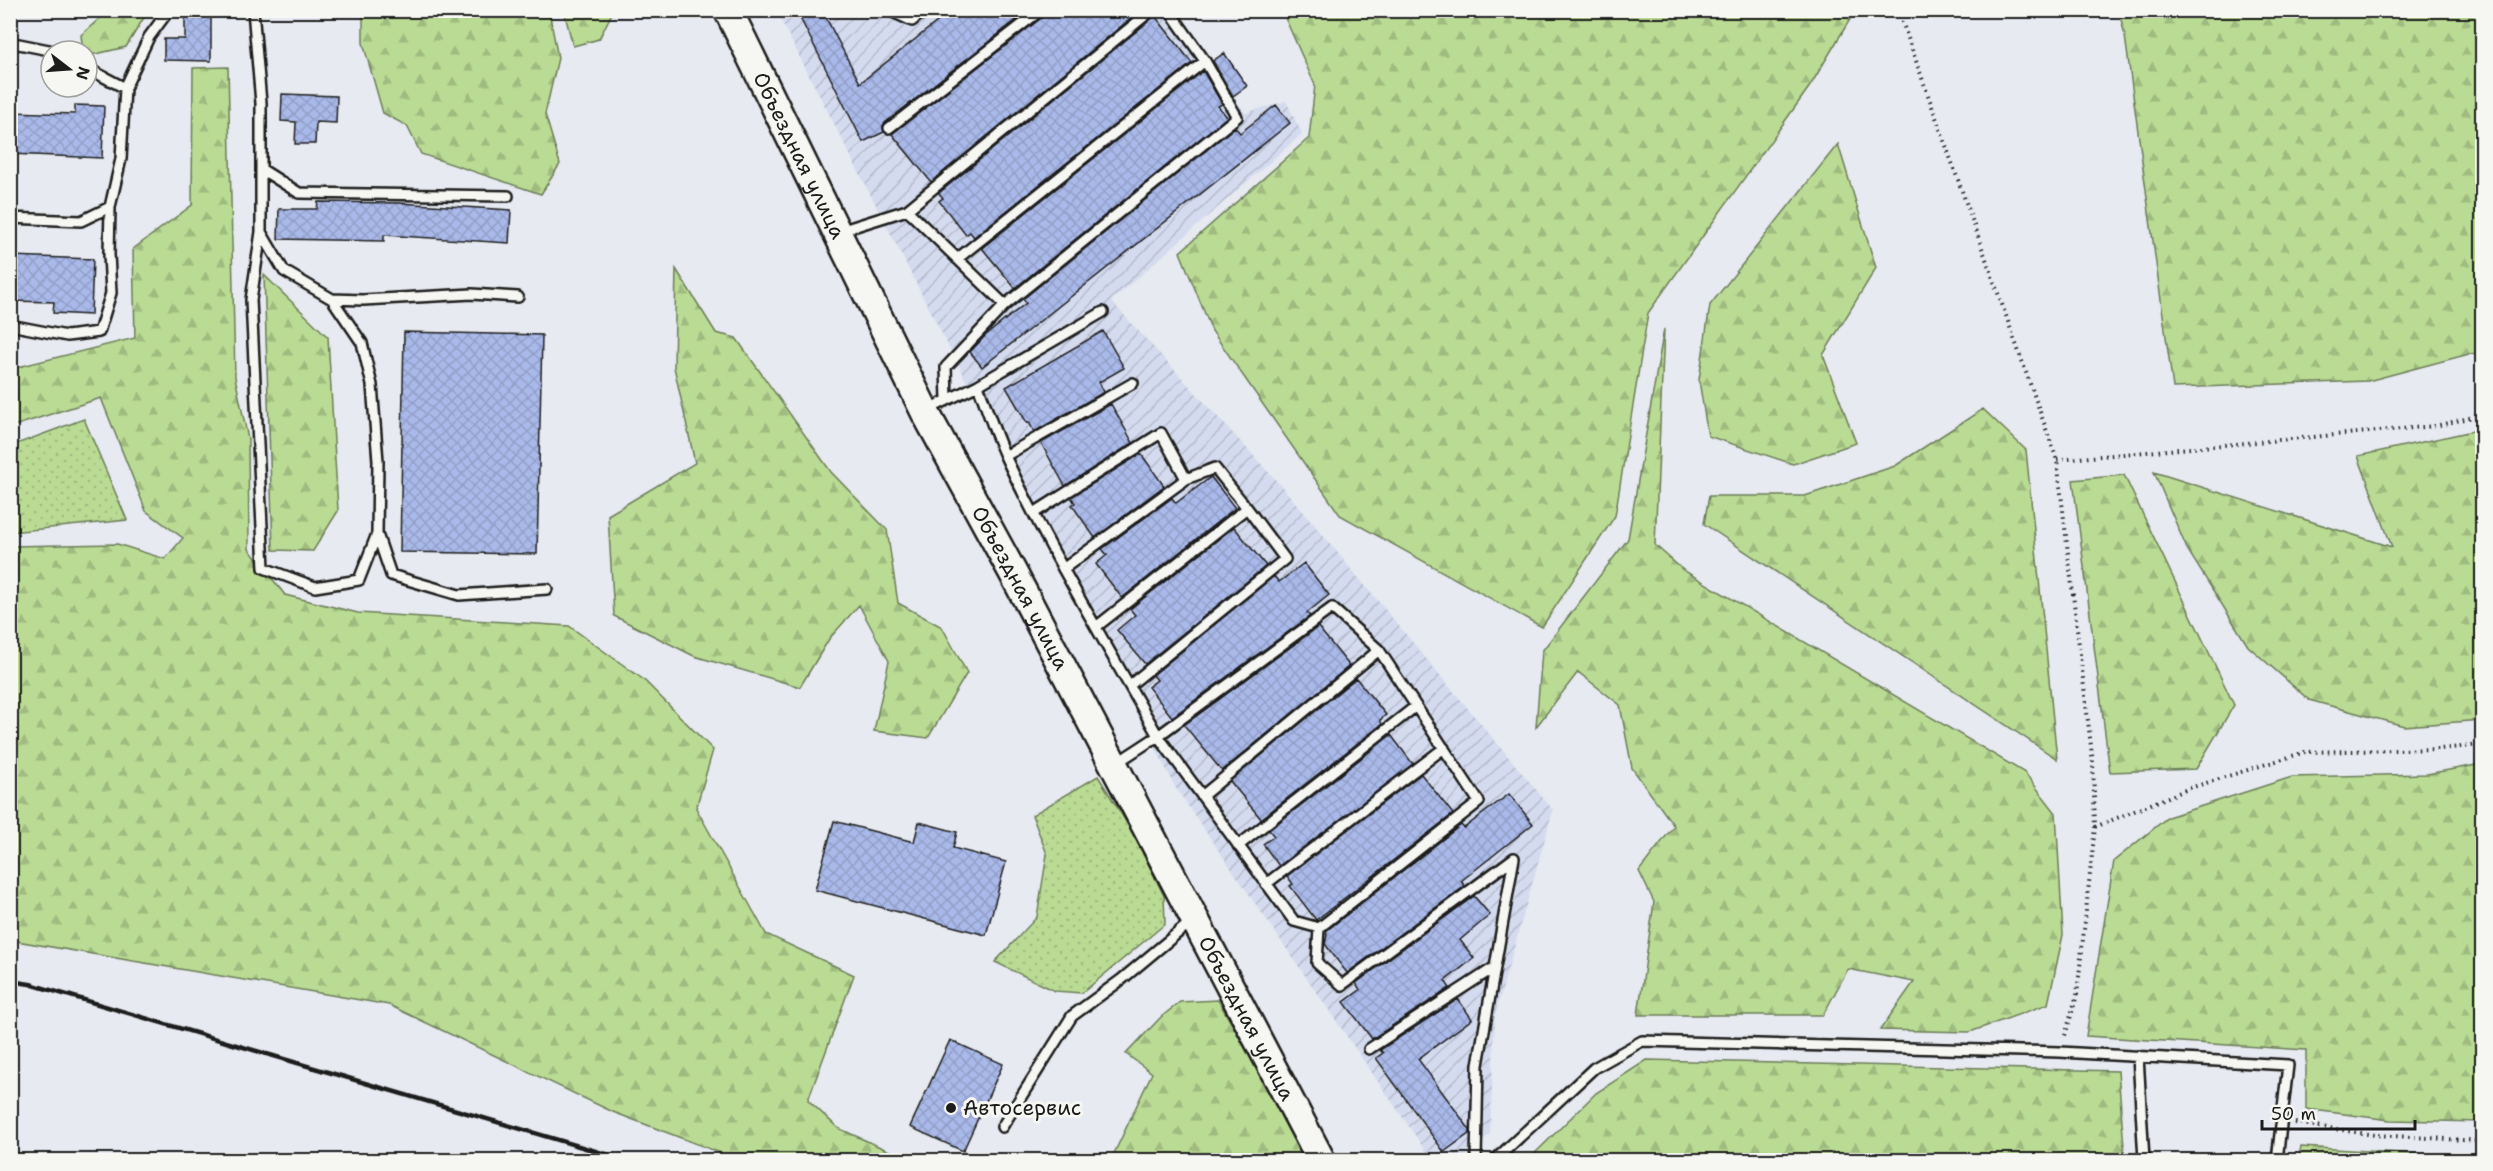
<svg xmlns="http://www.w3.org/2000/svg" width="2493" height="1171" font-family="'Shantell Sans',sans-serif">
  <style>
    .industrial { fill: url(#industrial-furrows) }
    .grass { fill: url(#grass-dots); stroke: #6b7c58; stroke-width: 1.5 }
    .forest { fill: url(#forest-firs); stroke: #6b7c58; stroke-width: 1.5 }
    .building { fill: url(#building-cross-hatch); stroke: #1c1c1c; stroke-width: 1.5 }
    .lines { fill: none; stroke-linecap: round; stroke-linejoin: round }
    .service-casing { stroke: #1c1c1c; stroke-width: 14 }
    .secondary-casing { stroke: #1c1c1c; stroke-width: 32 }
    .path { stroke: #1c1c1c; stroke-width: 4; stroke-dasharray: 1.5 4.5; stroke-linecap: butt }
    .service { stroke: #f6f6f2; stroke-width: 9 }
    .secondary { stroke: #f6f6f2; stroke-width: 27 }
    .rail { stroke: #1c1c1c; stroke-width: 4.5 }
    .poi-dot { fill: #1c1c1c; stroke: #f6f6f2; stroke-width: 2 }
    .labels { text-anchor: middle; stroke-width: 6; stroke-linejoin: round; paint-order: stroke }
    .street-label { font-size: 21px; fill: #1c1c1c; stroke: #f6f6f2 }
    .poi-label { font-size: 21px; fill: #1c1c1c; stroke: #f6f6f2; text-anchor: start }
  </style>
  <defs>
    <pattern id="industrial-furrows" width="10" height="10" patternUnits="userSpaceOnUse" patternTransform="scale(1.5)"><rect width="10" height="10" fill="#d4dbee"/><path d="M-1 1l2-2M0 10L10 0M9 11l2-2" fill="none" stroke="#b5bbcc"/></pattern>
    <pattern id="grass-dots" width="8" height="8" patternUnits="userSpaceOnUse" patternTransform="scale(1.5)"><rect width="8" height="8" fill="#badb94"/><path d="M2 2h.1M6 6h.1" fill="none" stroke="#9fbb7f" stroke-width="1.8" stroke-linecap="round"/></pattern>
    <pattern id="forest-firs" width="22" height="20" patternUnits="userSpaceOnUse" patternTransform="scale(1.5)"><rect width="22" height="20" fill="#badb94"/><path d="M5 1l3.5 6h-7zM16 11l3.5 6h-7z" fill="#9fbb7f"/></pattern>
    <pattern id="building-cross-hatch" width="8" height="8" patternUnits="userSpaceOnUse" patternTransform="scale(1.5)"><rect width="8" height="8" fill="#a9b9e9"/><path d="M0 0l8 8M0 8l8-8" fill="none" stroke="#919ec7"/></pattern>
  </defs>
  <rect width="100%" height="100%" fill="#e7eaf0"/>
  <filter id="ink" filterUnits="userSpaceOnUse"><feTurbulence type="fractalNoise" baseFrequency=".0167" numOctaves="2"/><feDisplacementMap in="SourceGraphic" scale="12" xChannelSelector="R" yChannelSelector="G"/><feConvolveMatrix kernelMatrix="1 2 1 2 8 2 1 2 1" color-interpolation-filters="sRGB"/></filter>
  <g filter="url(#ink)">
    <path class="industrial" d="M776,11H1175L1245,113L1286,101L1302,134L1111,301L1285,490L1553,810L1495,1015L1490,1134L1461,1160H1432L1175,787L1096,627L1063,569Z"/>
    <path class="grass" d="M84,419L127,520L11,532V446Z
      M1098,776L1133,833L1164,896L1165,924L1082,993L1055,991L995,962L1037,917L1047,854L1032,815Z"/>
    <path class="forest" d="M109,10L148,11L126,47L87,56V51H83L81,35Z
      M363,11H549L558,58L545,114L560,164L541,194L421,154L407,126L383,113L363,43Z
      M564,11V10L613,11L599,39L573,46Z
      M1282,11H1855L1810,86L1648,313L1615,516L1542,627L1340,515L1212,331L1180,252L1309,138L1315,85Z
      M2119,11H2482V355L2469,354L2368,381L2173,388L2125,36Z
      M228,67L235,377L248,439L249,549L285,595L358,613L569,626L644,680L713,750L696,808L766,934L854,975L808,1100L838,1128L909,1160H739L613,1112L389,1005L11,940V546L117,544L165,559L183,538L146,511L101,398L11,427L10,369L135,338L133,249L192,205L193,68Z
      M1838,144L1876,268L1823,355L1856,443L1793,464L1708,436L1699,380L1710,305Z
      M676,269L716,333L736,338L831,472L887,530L898,603L942,627L967,673L928,738L874,731L889,661L859,605L829,639L800,687L694,656L614,616L608,515L695,463L674,367Z
      M264,275L328,337L338,511L313,551L273,550Z
      M1664,329L1655,545L1683,570L2025,773L2056,813L2063,935L2048,1004L1970,1032L1880,1030L1914,982L1848,969L1823,1015H1638L1654,902L1639,871L1674,826L1632,768L1620,705L1578,672L1536,727L1542,651L1628,539Z
      M1983,409L2026,450L2057,759L1704,524L1709,496H1805L1895,466Z
      M2482,429V720L2404,726L2309,700L2248,646L2187,549L2154,472L2392,547L2358,456Z
      M2124,475L2234,705L2196,769L2110,772L2073,480Z
      M2482,764V1122L2390,1120L2306,1109V1050L2086,1036L2114,861L2168,817L2292,777L2427,774Z
      M1218,1000L1309,1160H1111L1152,1073L1126,1054L1161,1017L1180,1002Z
      M1647,1060L2118,1071L2125,1160H1528L1596,1093Z
      M2301,1147L2482,1158V1160H2298Z"/>
    <path class="building" d="M185,10H211V61L164,60V39H185Z
      M796,10H822L860,83L952,10H1029L885,123L883,126L884,132L863,142Z
      M1048,10H1141L931,182L892,134L1045,15Z
      M1155,16L1192,63L974,237L970,232L966,235L939,201L943,198L939,193Z
      M1224,53L1247,86L1233,96L1213,61Z
      M1203,71L1222,104L1218,106L1227,117L1015,288L982,248Z
      M282,94L337,96L336,123L316,122L315,144H295L296,122L281,121Z
      M75,105L104,106L102,158L10,154V112L75,114Z
      M1276,105L1290,123L982,367L970,352L985,336L1026,303L1023,299L1235,127L1240,133Z
      M318,202L399,203L511,210L509,243L384,235V241L278,239L279,209H317Z
      M10,256L93,259L91,315L53,313L54,302L10,301Z
      M1103,331L1124,368L1099,382L1104,392L1034,432L1029,422L1027,423L1006,387Z
      M404,332L542,335L537,554L400,552Z
      M1111,404L1133,443L1065,486L1041,443Z
      M1139,455H1142L1164,486L1095,538L1072,505L1075,503L1071,497Z
      M1211,477L1235,508L1122,598L1096,564L1107,555L1102,549L1172,498L1176,503Z
      M1234,527L1266,566L1145,664L1117,630L1135,615L1130,609Z
      M1304,563L1329,595L1307,613L1310,616L1172,717L1148,687L1157,680L1153,675L1274,576L1279,582Z
      M1318,627L1348,664V667L1222,771L1184,725Z
      M1356,678L1386,715L1380,720L1382,724L1261,819L1230,781Z
      M1391,735L1413,764L1279,866L1263,844L1274,836L1269,830Z
      M1421,774L1453,814L1316,920L1290,886L1293,884L1287,876Z
      M1509,794L1533,824L1461,881L1465,886L1347,973L1325,944L1327,935L1326,931L1461,825L1464,828Z
      M834,821L914,842L919,822L957,832L953,848L1006,862L986,935L815,890Z
      M1474,896L1490,915L1460,940L1474,958L1445,981L1450,988L1372,1039L1344,1002L1360,990L1356,983Z
      M1458,999L1472,1019L1418,1059L1470,1130V1133L1444,1152L1376,1058L1383,1053L1380,1050Z
      M950,1040L1003,1064L963,1151L910,1127Z"/>
    <g class="lines">
      <defs>
        <path id="service" d="M253,10L261,103V169L299,193L508,196
          M888,10L912,21L925,10
          M1169,10L1205,61
          M10,46L19,44L54,51
          M87,68L125,88
          M889,128L1041,10
          M261,169V232L284,271L332,299L363,300L472,294L518,297
          M907,210L1152,10
          M10,218L81,221L110,207
          M840,231L907,210L1005,305L1237,117L1205,61L957,259
          M261,232L251,300L264,568L315,587L359,580L377,534
          M332,299L362,343L372,385L378,461L377,534L391,575L459,595L547,589
          M10,325L67,336L99,332L111,293L109,254L110,207L121,159L125,88L149,37L169,10
          M978,385L1103,312
          M947,400L946,367L1005,305
          M927,410L978,385C987,409 995,434 1006,458C1051,553 1106,644 1158,736L1332,608L1379,650L1202,796
          M1005,456L1133,383
          M1034,513L1161,433L1186,479L1063,569
          M1096,627L1247,508L1215,468L1186,479
          M1130,685L1285,559L1247,508
          M1115,764L1158,736L1294,921L1319,928L1479,802L1379,650
          M1238,846L1416,706
          M1266,884L1444,748
          M1319,928L1317,963L1342,985L1514,858
          M1369,1049L1495,967
          M2138,1056L2144,1160
          M1002,1127L1072,1016L1121,980L1192,921
          M1476,1160L1478,1065L1514,858
          M1495,1160L1594,1068L1642,1041L2060,1052L2288,1065L2277,1160"/>
        <g id="secondary">
          <path id="s1" d="M728,10L925,412L1012,571L1321,1160"/>
        </g>
      </defs>
      <use href="#service" class="service-casing"/>
      <use href="#secondary" class="secondary-casing"/>
      <path class="path" d="M1898,10L2057,460L2093,763L2095,827L2077,995L2064,1039
        M2057,460L2435,426L2482,415
        M2095,827L2190,788L2305,752L2440,749L2482,745
        M2295,1123L2375,1135L2482,1141"/>
      <use href="#service" class="service"/>
      <use href="#secondary" class="secondary"/>
      <path class="rail" d="M10,981L30,984L626,1160
        M10,1153L39,1160"/>
    </g>
  </g>
  <circle class="poi-dot" cx="951" cy="1108" r="6"/>
  <g class="labels">
    <g class="street-label">
      <text dy="7" stroke="none"><textPath href="#s1" startOffset="162">Объездная улица</textPath></text>
      <text dy="7" stroke="none"><textPath href="#s1" startOffset="648">Объездная улица</textPath></text>
      <text dy="7" stroke="none"><textPath href="#s1" startOffset="1134">Объездная улица</textPath></text>
    </g>
    <g class="poi-label">
      <text x="963" y="1115">Автосервис</text>
    </g>
  </g>
  <rect width="2493" height="1171" fill="none" stroke="#f6f6f2" stroke-width="36"/>
  <rect x="18" y="18" width="2457" height="1135" fill="none" stroke="#1c1c1c" stroke-width="2" filter="url(#ink)"/>
  <g transform="translate(69 69) rotate(107)"><circle r="28" fill="#f6f6f2" stroke="#9f9f9c" stroke-width="1.5"/>
  <path d="M0-4.5L10 22L0 15L-10 22Z" fill="#1c1c1c"/>
  <text y="-9" font-size="16" font-weight="bold" text-anchor="middle" fill="#1c1c1c">N</text>
  </g>
  <path d="M2262 1120v9h153v-9" fill="none" stroke="#1c1c1c" stroke-width="3"/>
  <text x="2271" y="1120" font-size="18" fill="#1c1c1c" stroke="#f6f6f2" stroke-width="4.5" paint-order="stroke">50 m</text>
</svg>
